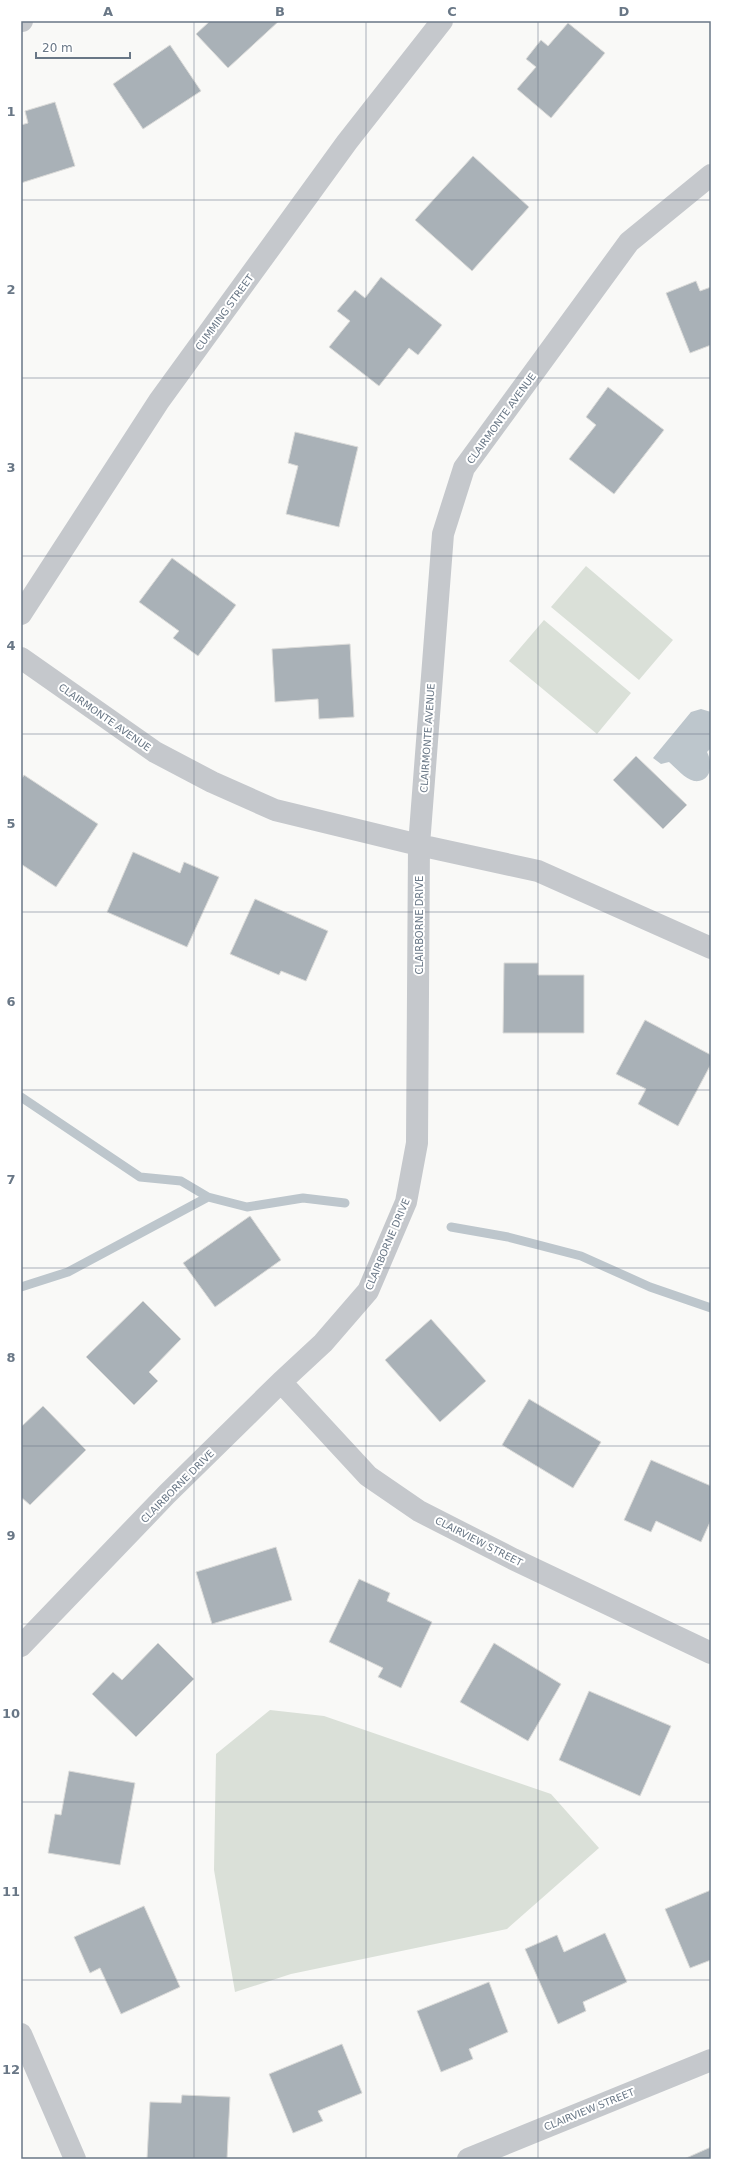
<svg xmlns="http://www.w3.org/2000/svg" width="732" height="2180" font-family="'DejaVu Sans',sans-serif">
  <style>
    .green { fill: #dae0d8 }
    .water { fill: #bdc6cc }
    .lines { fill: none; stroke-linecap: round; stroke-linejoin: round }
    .stream { stroke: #bdc6cc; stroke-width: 9 }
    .building { fill: #a9b1b7; stroke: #dbdbd9 }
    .street { stroke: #c5c8cc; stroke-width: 22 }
    .grid { fill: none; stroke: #697786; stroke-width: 1; stroke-opacity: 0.55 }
    .labels { text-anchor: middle; stroke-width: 4; stroke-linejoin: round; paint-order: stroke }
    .street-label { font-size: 10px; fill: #697786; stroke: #fff }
    .neatline { fill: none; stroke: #697786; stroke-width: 1.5 }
    .grid-label { font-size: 13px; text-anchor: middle; font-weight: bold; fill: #697786 }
  </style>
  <rect width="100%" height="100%" fill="#f9f9f7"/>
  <path class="green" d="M586,566L673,640L639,680L551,607Z
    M544,620L631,693L597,734L509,661Z
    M270,1710L324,1716L551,1794L599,1848L507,1929L291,1974L235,1992L214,1870L216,1754Z"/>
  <path class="water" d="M701,709L711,712V748L707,752C713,763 712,783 694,781C685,779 676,768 669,762L661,764L653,758L691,712Z"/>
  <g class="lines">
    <path class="stream" d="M21,1097L140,1177L181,1181L208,1197L247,1207L303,1198L345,1203
      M451,1227L508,1237L581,1256L650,1287L711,1308
      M21,1287L68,1272L208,1197"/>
  </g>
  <path class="building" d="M210,21H279L228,68L196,34Z
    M568,23L605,53L551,118L517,89L536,67L526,59L541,40L548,46Z
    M170,45L201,91L143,129L113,84Z
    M55,102L75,166L21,183V125L28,123L25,111Z
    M473,156L529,207L472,271L415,220Z
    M381,277L442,325L418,355L409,348L379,386L329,347L350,321L337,311L355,290L365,298Z
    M696,281L700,291L711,287V345L690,353L666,293Z
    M608,387L664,430L614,494L569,459L596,425L586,417Z
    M295,432L358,447L339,527L286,514L298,466L288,463Z
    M172,558L236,605L198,656L173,638L179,631L139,602Z
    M350,644L354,717L319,719L318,699L275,702L272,649Z
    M636,756L687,805L663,829L613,780Z
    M24,775L98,824L56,887L21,864V780Z
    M133,852L180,873L184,862L219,877L187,947L107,912Z
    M255,899L328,931L306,981L281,971L279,975L230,954Z
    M504,963H538V975H584V1033H503Z
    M645,1020L711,1055V1064L678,1126L638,1104L646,1089L616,1074Z
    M250,1216L281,1260L215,1307L183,1263Z
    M143,1301L181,1339L149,1372L158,1381L134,1405L86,1357Z
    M431,1319L486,1381L440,1422L385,1360Z
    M529,1399L601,1442L573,1488L502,1445Z
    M43,1406L86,1450L30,1505L21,1497V1427Z
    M651,1460L711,1486V1520L701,1542L656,1521L651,1532L624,1520Z
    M276,1547L292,1600L212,1624L196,1572Z
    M359,1579L390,1593L387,1601L432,1622L401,1688L378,1677L383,1668L329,1642Z
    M158,1643L194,1679L136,1737L92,1694L113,1672L122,1680Z
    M494,1643L561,1684L528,1741L460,1702Z
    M589,1691L671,1726L640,1796L559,1760Z
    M69,1771L135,1783L120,1865L48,1853L55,1814L61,1815Z
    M711,1890V1960L690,1968L665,1909Z
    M144,1906L180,1987L121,2014L100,1968L90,1973L74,1937Z
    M605,1933L627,1982L583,2002L586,2011L558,2024L525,1949L557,1935L564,1952Z
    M489,1982L508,2032L469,2049L473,2059L441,2072L417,2011Z
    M342,2044L362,2093L318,2111L323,2121L293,2133L269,2074Z
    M182,2095L230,2097L227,2159H147L150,2102L181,2103Z
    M711,2147V2159H684Z"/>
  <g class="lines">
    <path class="street" d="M21,21H22
      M21,614L159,401L347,142L442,21
      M21,658L155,752L212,782L275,810L419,845L538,871L711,948
      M281,1382L368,1476L419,1511L513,1559L711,1653
      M21,1646L167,1494L281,1382L323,1343L368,1291L406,1202L417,1143L419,845L443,534L464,468L629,242L711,175
      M21,2034L75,2159
      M468,2159L711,2060"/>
  </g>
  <path class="grid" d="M194,21V2159M366,21V2159M538,21V2159M21,200H711M21,378H711M21,556H711M21,734H711M21,912H711M21,1090H711M21,1268H711M21,1446H711M21,1624H711M21,1802H711M21,1980H711"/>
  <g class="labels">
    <g class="street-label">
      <text transform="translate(224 312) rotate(-54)" y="4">CUMMING STREET</text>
      <text transform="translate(501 418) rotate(-54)" y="4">CLAIRMONTE AVENUE</text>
      <text transform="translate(105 717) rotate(35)" y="4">CLAIRMONTE AVENUE</text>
      <text transform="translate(427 738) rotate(-86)" y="4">CLAIRMONTE AVENUE</text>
      <text transform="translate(419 925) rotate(-90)" y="4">CLAIRBORNE DRIVE</text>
      <text transform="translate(387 1244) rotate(-67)" y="4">CLAIRBORNE DRIVE</text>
      <text transform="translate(177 1486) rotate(-45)" y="4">CLAIRBORNE DRIVE</text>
      <text transform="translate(479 1541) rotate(27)" y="4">CLAIRVIEW STREET</text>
      <text transform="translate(589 2109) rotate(-22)" y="4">CLAIRVIEW STREET</text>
    </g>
  </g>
  <rect width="732" height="2180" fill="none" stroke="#ffffff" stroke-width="44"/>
  <path d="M36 52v6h94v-6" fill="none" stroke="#697786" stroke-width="2"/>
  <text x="42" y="52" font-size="12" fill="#697786" stroke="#ffffff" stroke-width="3" paint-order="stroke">20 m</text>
  <rect x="22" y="22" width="688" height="2136" class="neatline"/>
  <g class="grid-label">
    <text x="108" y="16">A</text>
    <text x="280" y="16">B</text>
    <text x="452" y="16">C</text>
    <text x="624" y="16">D</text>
    <text x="11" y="116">1</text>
    <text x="11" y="294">2</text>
    <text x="11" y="472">3</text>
    <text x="11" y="650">4</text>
    <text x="11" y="828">5</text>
    <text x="11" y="1006">6</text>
    <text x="11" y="1184">7</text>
    <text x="11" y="1362">8</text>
    <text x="11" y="1540">9</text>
    <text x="11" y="1718">10</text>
    <text x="11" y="1896">11</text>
    <text x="11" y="2074">12</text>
  </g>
</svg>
